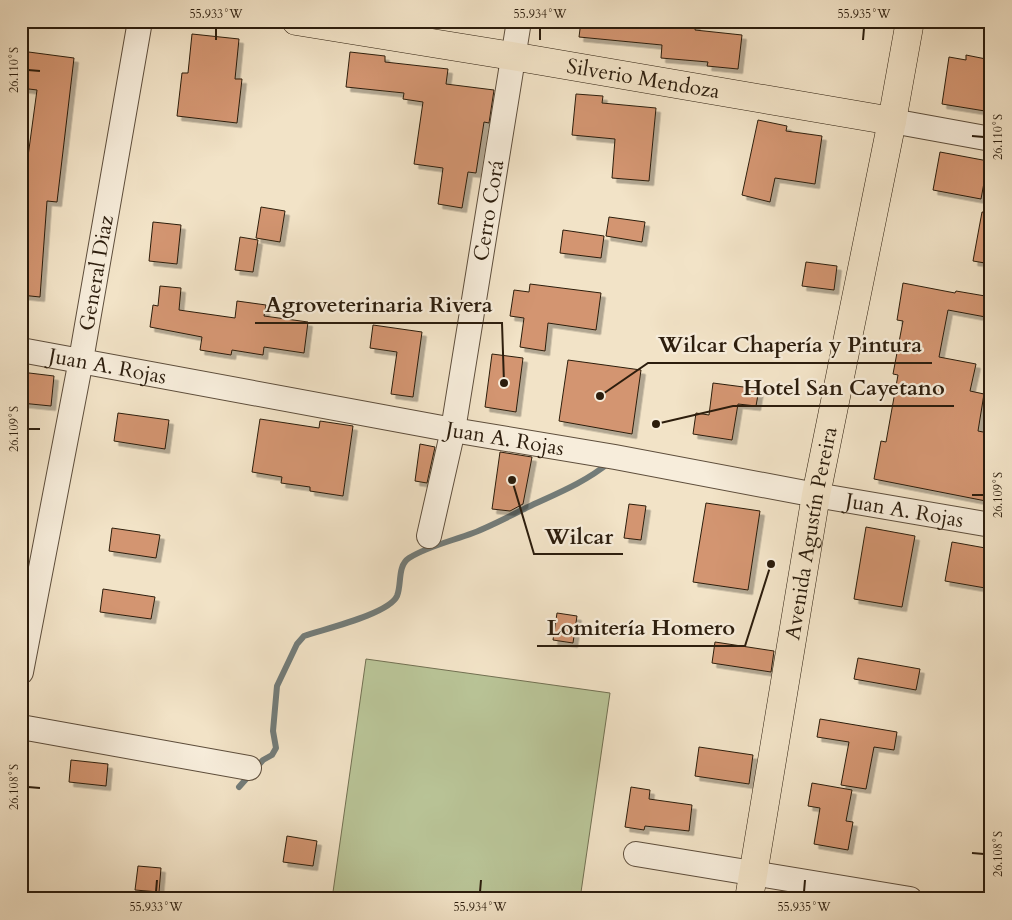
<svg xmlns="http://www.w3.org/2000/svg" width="1012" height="920" font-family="Cardo,serif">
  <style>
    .green { fill: #b9c497; stroke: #727052 }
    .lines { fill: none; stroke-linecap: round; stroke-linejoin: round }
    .stream { stroke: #737c79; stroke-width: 6 }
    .building { fill: #d39571; stroke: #2c1d0d; filter: url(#shadow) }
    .minor-casing { stroke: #5e4e3c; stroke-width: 26 }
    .major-casing { stroke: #2c1d0d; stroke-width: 29 }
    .highway-casing { stroke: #2c1d0d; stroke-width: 29 }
    .minor { stroke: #f7eddb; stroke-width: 24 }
    .major { stroke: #f2e3c7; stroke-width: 28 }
    .highway { stroke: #f2e3c7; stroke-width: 28 }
    .ticks { fill: none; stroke: #2c1d0d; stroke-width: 2 }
    .labels { text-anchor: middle; stroke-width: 4.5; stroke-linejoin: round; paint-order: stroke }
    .street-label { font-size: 21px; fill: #2c1d0d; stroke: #f7eddb }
    .leader { fill: none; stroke: #2c1d0d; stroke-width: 2 }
    .callout-dot { fill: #2c1d0d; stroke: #f7eddb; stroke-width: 2 }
    .callout-label { font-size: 22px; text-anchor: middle; font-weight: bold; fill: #2c1d0d; stroke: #f7eddb; stroke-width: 4.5; stroke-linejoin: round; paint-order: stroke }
    .neatline { fill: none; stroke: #2c1d0d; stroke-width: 2 }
    .ticks-label { font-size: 12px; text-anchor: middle; fill: #2c1d0d }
  </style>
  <defs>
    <filter id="shadow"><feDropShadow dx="4.5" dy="4.5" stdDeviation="0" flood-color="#0004"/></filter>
  </defs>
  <rect width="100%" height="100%" fill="#f2e3c7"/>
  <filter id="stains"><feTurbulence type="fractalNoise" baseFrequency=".004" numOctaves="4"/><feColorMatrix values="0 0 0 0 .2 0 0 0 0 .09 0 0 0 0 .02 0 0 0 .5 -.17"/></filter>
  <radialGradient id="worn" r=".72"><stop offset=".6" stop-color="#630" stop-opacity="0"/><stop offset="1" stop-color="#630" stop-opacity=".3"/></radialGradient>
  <path class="green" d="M366,659L610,693L580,899H332Z"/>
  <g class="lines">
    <path class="stream" d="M239,787L263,760L272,755L276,748L273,731L277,686L297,644L304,636C324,629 389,614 397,596C402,584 397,566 409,558C428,546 452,541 473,533C491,526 510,516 528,507C558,493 584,483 610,462"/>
  </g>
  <path class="building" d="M581,21H696L695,30L742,35L738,69L707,66L708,62L661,58L662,45L579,37Z
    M192,34L239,39L235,79H242L237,123L177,116L182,73H188Z
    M21,51L74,58L57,202L47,201L40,297L21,295V208L37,90L21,88Z
    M350,52L385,56V62L448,69L446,84L494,90L489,123L484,122L476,173L468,172L462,208L438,204L443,168L414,164L423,102L403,99L404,93L346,87Z
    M966,55L991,60V103H986L985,111L942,104L949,57L966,60Z
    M576,94L603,96L602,103L656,108L649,181L612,178L615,139L572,135Z
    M758,120L787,126L786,131L822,136L815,184L775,178L770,202L742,195Z
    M940,152L988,161L981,199L933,190Z
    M261,207L285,211L280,242L256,238Z
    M982,212L991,213V264L973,261Z
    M609,217L645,222L642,242L606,236Z
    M153,222L181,225L177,264L149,261Z
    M563,230L604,236L601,258L560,253Z
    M240,237L258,240L253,272L235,270Z
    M806,262L837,266L834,290L802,286Z
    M903,283L955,293L956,291L991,297V318L948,310L939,357L976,364L970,391L984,394L978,431L988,433L984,456L991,457V502L874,479L881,441L886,442L898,375L893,374L903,321L897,320Z
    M530,284L601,293L596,330L548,323L545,351L520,347L524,318L510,316L514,290L529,292Z
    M160,286L181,288L179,310L235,318L237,301L266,305L264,316L308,322L304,353L264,347L263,355L232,350L231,355L200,350L202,337L150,327L153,305L158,306Z
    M373,325L422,332L413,397L391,394L397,352L370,348Z
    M492,354L523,358L516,412L485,407Z
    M568,360L641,370L632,434L559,421Z
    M21,372L54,376L51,406L21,403Z
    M713,383L759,389L756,406L738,404L732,440L693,434L696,413L709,415Z
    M118,413L169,420L165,449L114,441Z
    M260,419L319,428L320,421L353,426L343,496L310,491V487L281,483L282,477L252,472Z
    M420,444L435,447L427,483L415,481Z
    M500,452L532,457L523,504L510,511L492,509Z
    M706,503L760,511L748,590L693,582Z
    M629,504L646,506L641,540L624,538Z
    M866,527L915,536L902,607L854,599Z
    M112,528L160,535L156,558L109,551Z
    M952,542L991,549V589L945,581Z
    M103,589L155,597L151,619L100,612Z
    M557,613L577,616L573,643L553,640Z
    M715,642L774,651L771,672L712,663Z
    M858,658L920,669L916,690L854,679Z
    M820,719L897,732L894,750L874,747L866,789L841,785L849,742L817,737Z
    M699,747L753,755L749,784L695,776Z
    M71,760L108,764L106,786L69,782Z
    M812,783L852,790L846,821L853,822L848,850L814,844L820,808L808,806Z
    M631,787L650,790L649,799L692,805L689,831L645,826L644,830L625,827Z
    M287,836L317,841L313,866L283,862Z
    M138,866L161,868L159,892L135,890Z"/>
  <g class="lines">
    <defs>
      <g id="minor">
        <path d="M892,121L991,139"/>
        <path id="s1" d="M21,350L453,430L615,457L816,495L991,525"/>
        <path id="s2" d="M429,536L453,430L519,21"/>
        <path id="s3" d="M21,672L81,360L140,21"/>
        <path d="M21,727L249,768"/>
        <path d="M636,854L910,899"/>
      </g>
      <g id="major">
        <path id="s4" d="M749,899L816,495L892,121"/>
      </g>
      <g id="highway">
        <path id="s5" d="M296,21L512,56L892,121L910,21"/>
      </g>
    </defs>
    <use href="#minor" class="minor-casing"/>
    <use href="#major" class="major-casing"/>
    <use href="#highway" class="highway-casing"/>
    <use href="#minor" class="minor"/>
    <use href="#major" class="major"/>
    <use href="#highway" class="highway"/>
  </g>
  <path class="ticks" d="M216,40V28M540,40V28M863,40L864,28M28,70L40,71M972,136L984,137M28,429H40M972,495H984M28,787L40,788M972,853L984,854M156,892L157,880M480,892L481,880M804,892L805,880"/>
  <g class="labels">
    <g class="street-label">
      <text dy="7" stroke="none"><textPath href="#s5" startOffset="352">Silverio Mendoza</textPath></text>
      <text dy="7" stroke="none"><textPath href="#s2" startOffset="331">Cerro Corá</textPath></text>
      <text dy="7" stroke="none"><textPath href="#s3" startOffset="406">General Diaz</textPath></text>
      <text dy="7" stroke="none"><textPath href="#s1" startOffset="88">Juan A. Rojas</textPath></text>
      <text dy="7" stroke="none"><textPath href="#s1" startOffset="492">Juan A. Rojas</textPath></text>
      <text dy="7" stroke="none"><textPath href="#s1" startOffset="898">Juan A. Rojas</textPath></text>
      <text dy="7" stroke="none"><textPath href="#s4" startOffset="371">Avenida Agustín Pereira</textPath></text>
    </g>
  </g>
  <path class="leader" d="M504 383L502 323H255M600 396L648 363H932M656 424L733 406H954M512 480L534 554H623M771 564L745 646H537"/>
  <g class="callout-dot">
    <circle cx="504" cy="383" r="5"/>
    <circle cx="600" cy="396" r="5"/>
    <circle cx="656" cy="424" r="5"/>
    <circle cx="512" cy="480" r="5"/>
    <circle cx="771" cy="564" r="5"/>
  </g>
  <g class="callout-label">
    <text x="379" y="312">Agroveterinaria Rivera</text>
    <text x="790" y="352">Wilcar Chapería y Pintura</text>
    <text x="844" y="395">Hotel San Cayetano</text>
    <text x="579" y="544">Wilcar</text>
    <text x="641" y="635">Lomitería Homero</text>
  </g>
  <rect width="1012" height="920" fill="none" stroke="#f2e3c7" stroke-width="55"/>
  <rect x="28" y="28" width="956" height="864" class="neatline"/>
  <g class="ticks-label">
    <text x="216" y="18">55.933°W</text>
    <text x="540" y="18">55.934°W</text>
    <text x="864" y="18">55.935°W</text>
    <text transform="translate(14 70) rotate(-90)" y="4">26.110°S</text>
    <text transform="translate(998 137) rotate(-90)" y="4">26.110°S</text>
    <text transform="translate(14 429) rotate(-90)" y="4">26.109°S</text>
    <text transform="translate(998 495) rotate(-90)" y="4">26.109°S</text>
    <text transform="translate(14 787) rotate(-90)" y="4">26.108°S</text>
    <text transform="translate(998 854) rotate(-90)" y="4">26.108°S</text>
    <text x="156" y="911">55.933°W</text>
    <text x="480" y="911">55.934°W</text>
    <text x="804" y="911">55.935°W</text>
  </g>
  <rect width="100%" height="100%" filter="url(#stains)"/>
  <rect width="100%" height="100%" fill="url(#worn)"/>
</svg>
